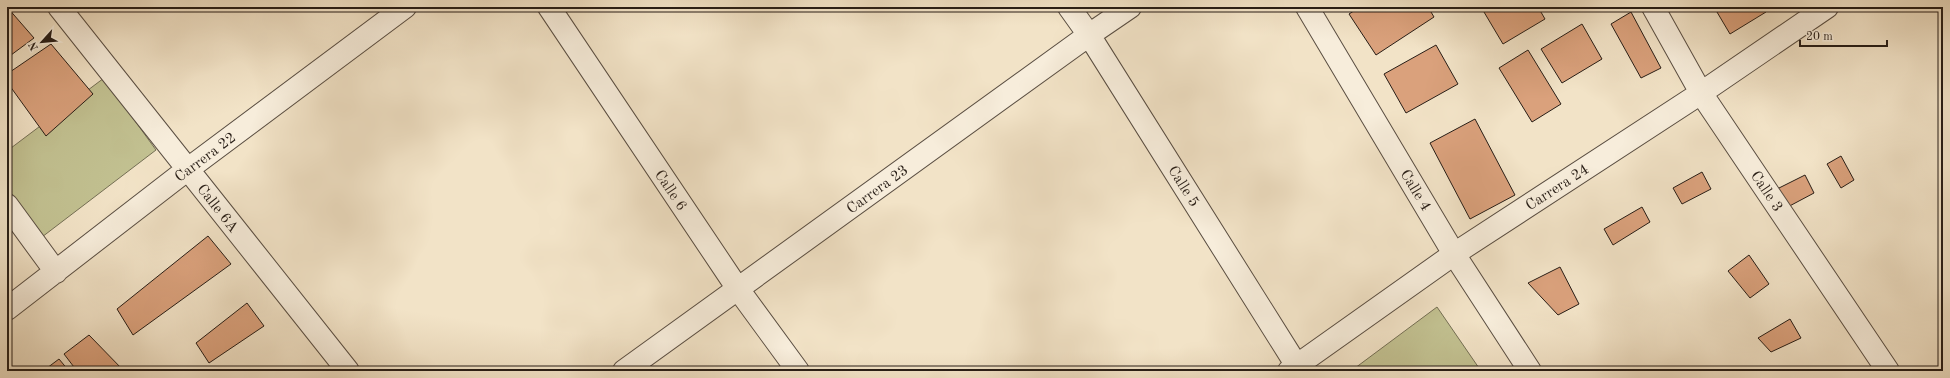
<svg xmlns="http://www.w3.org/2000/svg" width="1950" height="378" font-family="'Old Standard TT',serif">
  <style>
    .green { fill: #c2c191; stroke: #746f54 }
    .building { fill: #daa17c; stroke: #271d16 }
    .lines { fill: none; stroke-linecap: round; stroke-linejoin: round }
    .minor-casing { stroke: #5a4e42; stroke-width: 24 }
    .minor { stroke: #f7eddb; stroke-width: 22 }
    .labels { text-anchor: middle; stroke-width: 4; stroke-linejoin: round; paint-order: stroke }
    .street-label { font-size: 15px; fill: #271d16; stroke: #f7eddb }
  </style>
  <rect width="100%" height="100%" fill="#f2e3c7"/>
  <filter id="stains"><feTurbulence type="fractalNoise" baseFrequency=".005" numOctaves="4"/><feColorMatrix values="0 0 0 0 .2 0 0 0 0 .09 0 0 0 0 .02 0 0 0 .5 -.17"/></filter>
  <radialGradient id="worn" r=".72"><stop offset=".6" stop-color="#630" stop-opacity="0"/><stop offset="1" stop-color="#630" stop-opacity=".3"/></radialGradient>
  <path class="green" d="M104,78L156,150L42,237L7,189V151Z
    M1437,307L1481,371H1351Z"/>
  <path class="building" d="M7,7L34,38L7,58Z
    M1360,7H1428L1434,17L1376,55L1349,14Z
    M1481,7H1538L1545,19L1503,44Z
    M1714,7H1763L1766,12L1730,34Z
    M1631,12L1661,68L1641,78L1611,24Z
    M1582,24L1602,59L1562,83L1541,49Z
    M51,44L93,94L46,136L7,82V74Z
    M1436,45L1458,84L1406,113L1384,74Z
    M1528,50L1561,104L1532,122L1499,68Z
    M1475,119L1515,195L1470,219L1430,143Z
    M1841,156L1854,180L1841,188L1827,164Z
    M1702,172L1711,189L1682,204L1673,188Z
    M1805,175L1814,193L1782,210L1773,191Z
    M1642,207L1650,222L1613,245L1604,229Z
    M208,236L231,264L133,335L117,309Z
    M1749,255L1769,284L1750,298L1728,271Z
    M1560,267L1579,304L1558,315L1528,283Z
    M247,303L264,326L209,363L196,343Z
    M1790,319L1801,338L1771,352L1758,338Z
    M89,335L124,371H77L64,354Z
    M59,359L69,371H43Z"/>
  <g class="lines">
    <defs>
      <path id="minor" d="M59,7L348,371
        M549,7L738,289L798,371
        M1069,7L1089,35L1297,366
        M1307,7L1454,254L1530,371
        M1653,7L1701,93L1888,371
        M7,205L56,272
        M7,309L188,169L405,7
        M624,371L1089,35L1130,7
        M1289,371L1454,254L1701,93L1827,7"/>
    </defs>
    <use href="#minor" class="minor-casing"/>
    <use href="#minor" class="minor"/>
  </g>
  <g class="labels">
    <g class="street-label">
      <text transform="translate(205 157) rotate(-37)" y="5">Carrera 22</text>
      <text transform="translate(1184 186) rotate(58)" y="5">Calle 5</text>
      <text transform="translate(1557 187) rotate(-33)" y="5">Carrera 24</text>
      <text transform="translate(877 189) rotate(-36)" y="5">Carrera 23</text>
      <text transform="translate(671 190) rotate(56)" y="5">Calle 6</text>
      <text transform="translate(1416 190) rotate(59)" y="5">Calle 4</text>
      <text transform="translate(1767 191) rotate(56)" y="5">Calle 3</text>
      <text transform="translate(218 208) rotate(52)" y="5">Calle 6A</text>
    </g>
  </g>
  <rect width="1950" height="378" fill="none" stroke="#f2e3c7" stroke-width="24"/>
  <rect x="8" y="8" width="1934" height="362" fill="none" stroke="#271d16" stroke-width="2"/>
  <rect x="12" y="12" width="1926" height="354" fill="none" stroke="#271d16"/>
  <g transform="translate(42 42) rotate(243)" stroke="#f7eddb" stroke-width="3" paint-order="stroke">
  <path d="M0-3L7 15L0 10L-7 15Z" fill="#271d16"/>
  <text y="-6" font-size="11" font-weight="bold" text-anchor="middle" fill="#271d16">N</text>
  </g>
  <path d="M1800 40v6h87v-6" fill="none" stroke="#271d16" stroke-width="2"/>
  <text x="1806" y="40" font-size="12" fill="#271d16" stroke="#f7eddb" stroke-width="3" paint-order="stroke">20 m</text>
  <rect width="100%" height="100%" filter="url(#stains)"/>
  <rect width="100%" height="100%" fill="url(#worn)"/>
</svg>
